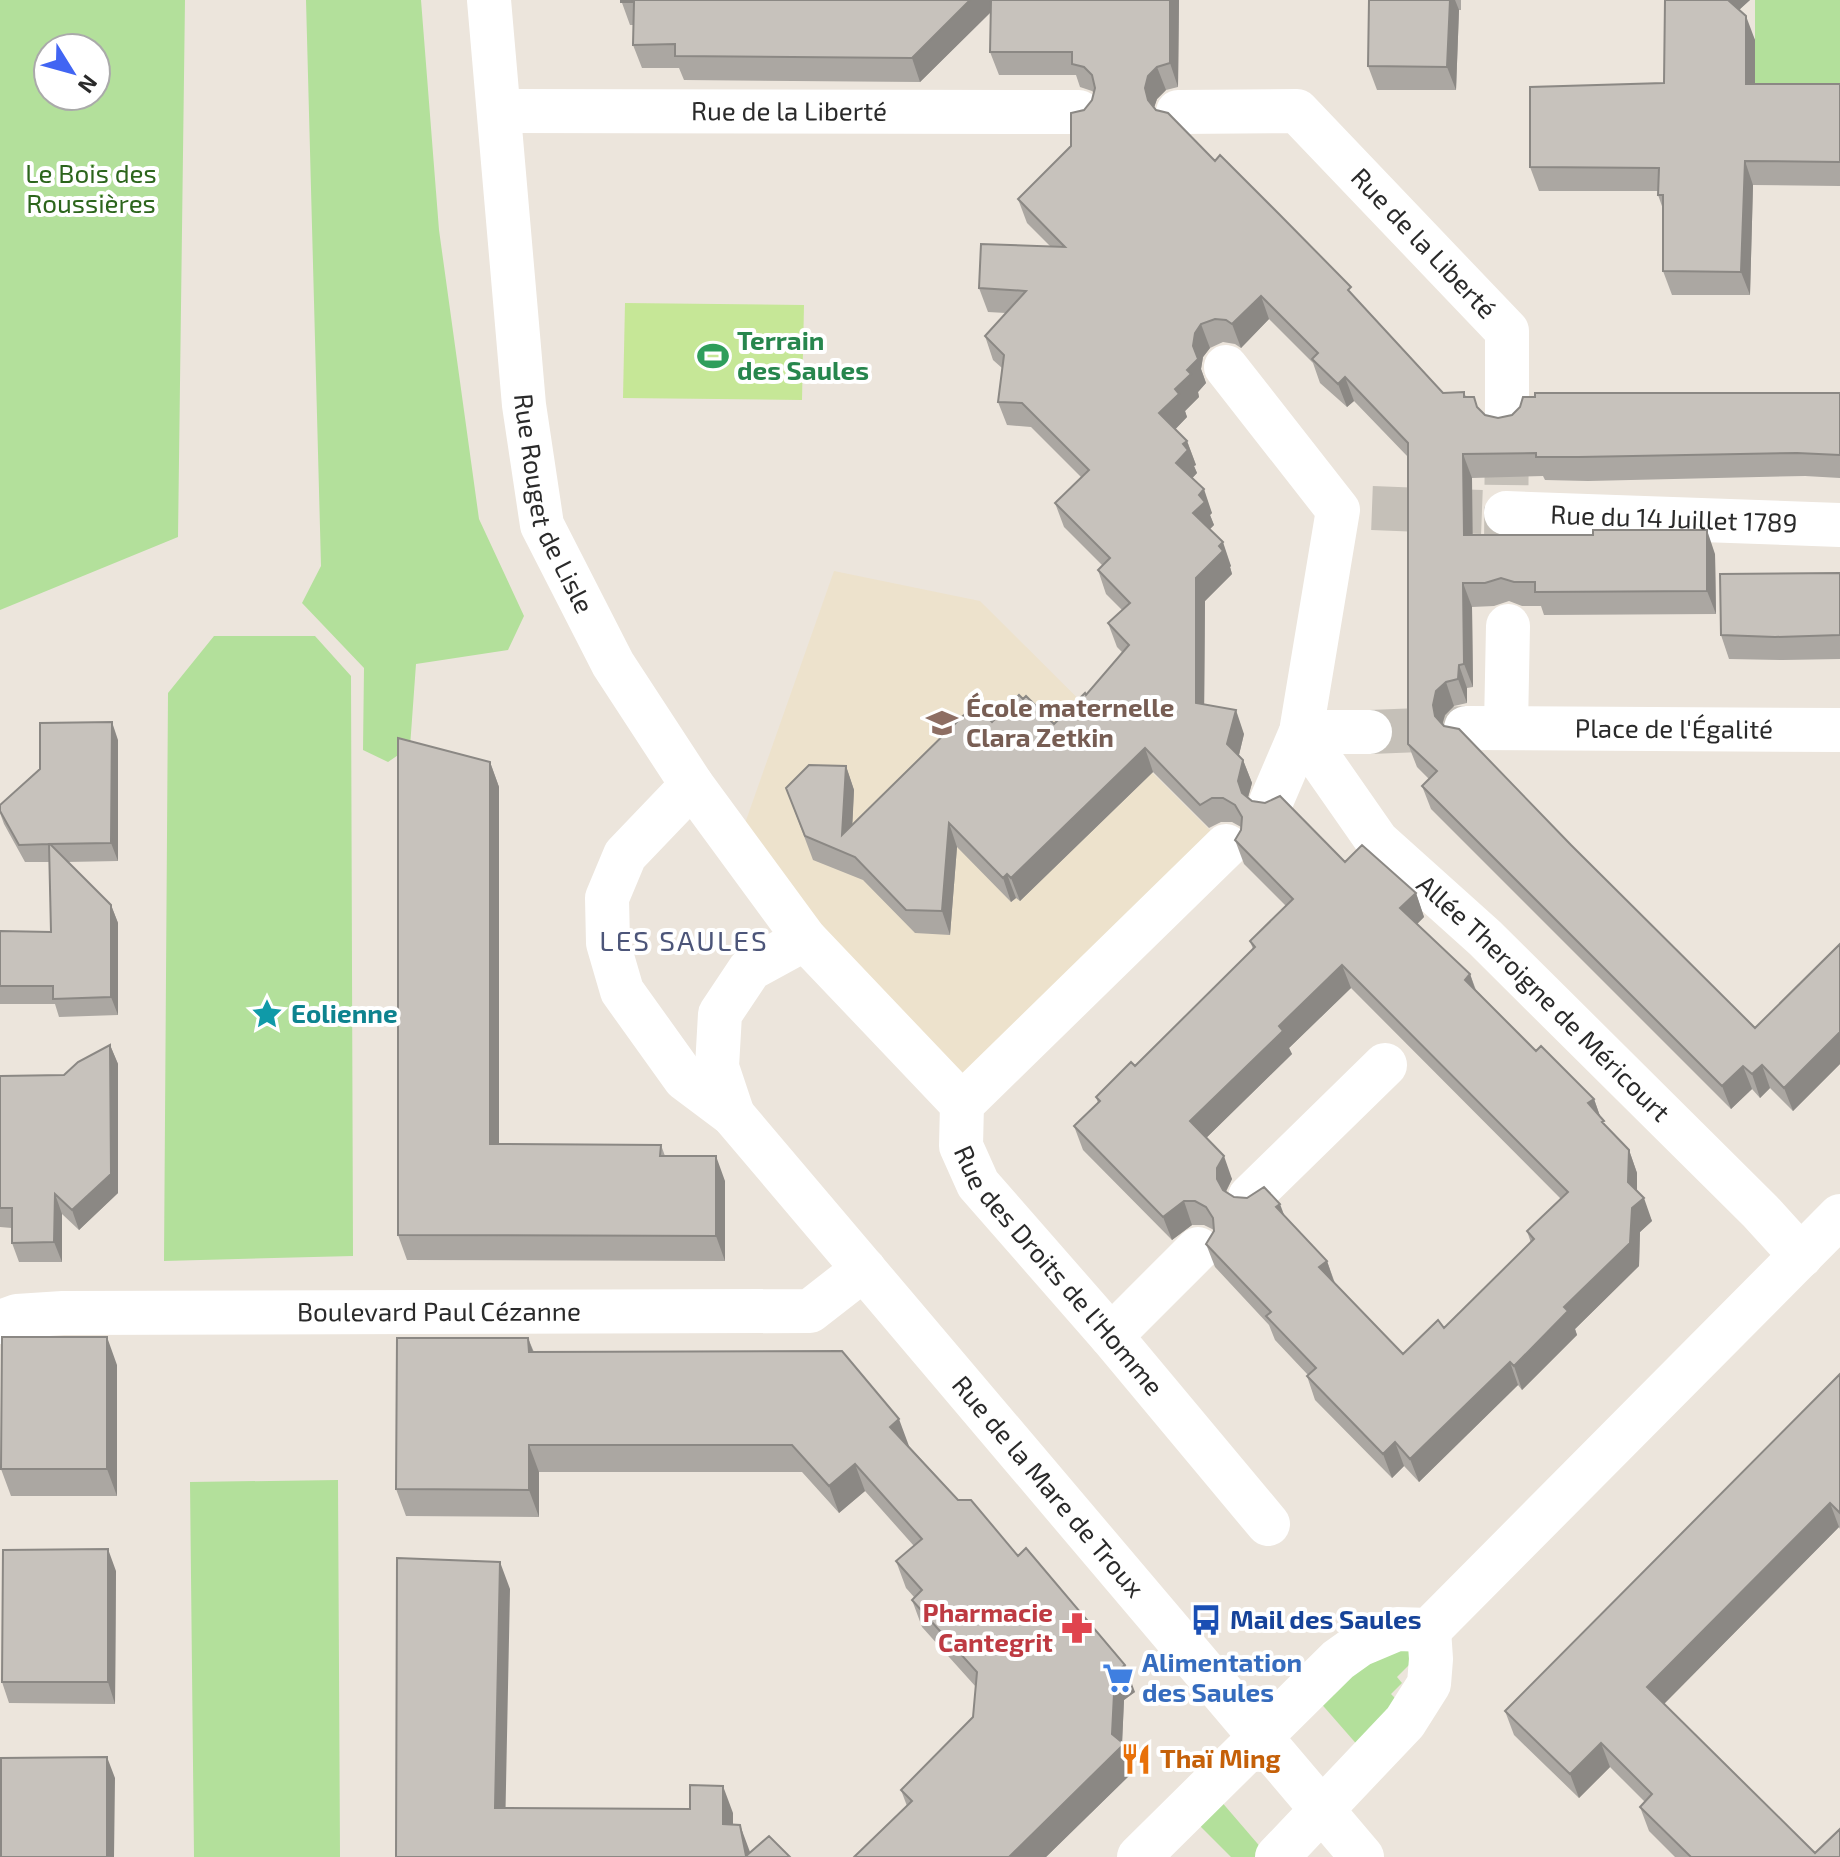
<svg xmlns="http://www.w3.org/2000/svg" width="1840" height="1857" font-family="'Exo 2',sans-serif">
  <style>
    .education { fill: #ede2cc }
    .green { fill: #b3e09b; fill-rule: evenodd }
    .pitch { fill: #c6e797 }
    .lines { fill: none; stroke-linecap: round; stroke-linejoin: round }
    .street-tunnel { stroke: #c5c0b8; stroke-width: 44; stroke-dasharray: 44 22; stroke-linecap: butt }
    .street { stroke: #fff; stroke-width: 44 }
    .wall { fill: #aba7a2; fill-rule: evenodd }
    .shaded-wall { fill: #8b8884 }
    .building { fill: #c7c2bc; stroke: #8b8884; stroke-width: 2; fill-rule: evenodd }
    .labels { text-anchor: middle; stroke-width: 8; stroke-linejoin: round; paint-order: stroke }
    .street-label { font-size: 26px; fill: #2a2a2a; stroke: #fff }
    .park-label { font-size: 26px; fill: #2c651c; stroke: #fff }
    .leisure-label { font-size: 26px; font-weight: bold; fill: #27864d; stroke: #fff; text-anchor: start }
    .education-label { font-size: 26px; font-weight: bold; fill: #785e54; stroke: #fff; text-anchor: start }
    .culture-label { font-size: 26px; font-weight: bold; fill: #0d838f; stroke: #fff; text-anchor: start }
    .health-label { font-size: 26px; font-weight: bold; fill: #be3a42; stroke: #fff; text-anchor: end }
    .transit-label { font-size: 26px; font-weight: bold; fill: #164399; stroke: #fff; text-anchor: start }
    .shop-label { font-size: 26px; font-weight: bold; fill: #366cbe; stroke: #fff; text-anchor: start }
    .food-label { font-size: 26px; font-weight: bold; fill: #c56008; stroke: #fff; text-anchor: start }
    .neighbourhood-label { font-size: 28px; letter-spacing: 2px; fill: #4c5579; stroke: #fff }
  </style>
  <rect width="100%" height="100%" fill="#ece5dc"/>
  <path class="education" d="M834,571L980,601L1226,846L962,1104L737,846Z"/>
  <path class="green" d="M0,0H185L178,537L0,610ZM48,48H96V96H48Z
    M306,0H421L439,230L479,519L524,616L508,650L416,664L410,747L388,762L363,750L364,668L302,603L321,566Z
    M1755,0H1840V109L1755,108Z
    M214,636H315L351,676L353,1256L164,1261L168,693Z
    M338,1480L340,1857H194L190,1482Z
    M1405,1639L1420,1654L1397,1677L1402,1683L1391,1694L1398,1701L1360,1748L1318,1700L1368,1656L1375,1662Z
    M1220,1800L1263,1850L1257,1857H1231L1197,1823Z"/>
  <path class="pitch" d="M625,303L804,305L802,400L623,398Z"/>
  <g class="lines">
    <path class="street-tunnel" d="M1372,508L1506,513
      M1506,551L1507,417
      M1370,732L1466,728"/>
    <g class="street">
      <path id="s1" d="M489,0L524,405L542,525L613,664L692,785L805,939L962,1104"/>
      <path id="s2" d="M499,111L1079,112"/>
      <path id="s3" d="M1178,112L1297,111L1507,331V417"/>
      <path d="M1226,367L1338,510L1301,732L1271,802"/>
      <path id="s4" d="M1506,513L1840,525"/>
      <path d="M1506,726L1508,626"/>
      <path id="s5" d="M1466,728L1840,730"/>
      <path id="s6" d="M1301,732L1377,841L1485,938L1760,1211L1801,1256"/>
      <path d="M1301,732H1370"/>
      <path id="s7" d="M692,785L625,855L607,898L608,943L622,991L685,1079L733,1115L1362,1857"/>
      <path id="s8" d="M1226,846L962,1104L961,1146L978,1184L1111,1336L1268,1524"/>
      <path d="M733,1115L717,1067L720,1014L750,969L805,939"/>
      <path d="M1250,1197L1385,1065"/>
      <path id="s9" d="M0,1322L17,1316L63,1313L810,1311L864,1269"/>
      <path d="M1111,1336L1198,1249"/>
      <path d="M1139,1857L1338,1660L1359,1645L1397,1629L1429,1630L1840,1216"/>
      <path d="M1277,1857L1405,1722L1429,1684L1431,1659L1429,1630"/>
    </g>
  </g>
  <path class="wall" d="M621,0H1179L1178,87L1166,90L1157,99L1154,107L1354,296L1443,393L1464,392L1466,397L1485,415L1498,418L1840,393V478L1805,476L1588,481L1545,480L1543,476L1472,478V535L1715,554L1716,614L1544,615L1541,606H1522L1509,601L1494,606L1472,607L1473,687L1467,688V703L1454,706L1445,715L1442,724L1571,845L1755,1028L1840,944V1064L1793,1111L1770,1088L1760,1098L1752,1089L1731,1109L1431,809L1422,786L1429,779L1417,767L1408,744V457L1354,401L1347,407L1320,383L1313,363L1269,319L1241,348L1235,344L1223,342L1210,348L1203,357L1201,369L1206,383L1198,392L1199,397L1185,411L1187,417L1175,429L1187,441L1196,465L1194,466L1197,473L1192,478L1212,513L1210,515L1214,525L1210,529L1231,566L1230,567L1232,574L1205,601L1204,704L1244,734L1239,755L1243,760L1252,783L1248,798L1345,862L1416,893L1424,917L1417,924L1470,974L1476,990L1536,1051L1594,1099L1600,1116L1606,1127L1629,1150L1637,1173V1191L1652,1221L1640,1232L1639,1266L1575,1329L1577,1335L1522,1390L1518,1385L1419,1482L1404,1466L1392,1478L1315,1400L1307,1376L1308,1375L1275,1340L1269,1325L1215,1267L1206,1244L1214,1230L1204,1225H1192L1172,1240L1083,1150L1074,1126L1098,1103L1096,1097L1135,1066L1253,949L1250,941L1286,906L1244,864L1235,840L1241,830V827L1232,822H1221L1209,828L1153,772L1020,901L1016,898L1011,902L957,847L950,935L915,933L863,880L813,860L786,788L846,766L854,790L852,825L974,714L992,722L1054,724L1086,695L1123,653L1117,647L1108,623L1122,610L1106,594L1098,570L1103,566L1064,527L1055,503L1081,477L1031,427L1007,425L998,402L1002,368L993,360L985,336L1006,313L988,312L979,288L1050,246L1027,223L1018,199L1071,146L1084,110L1092,100L1094,93L1092,91L1080,87L1076,75H999L990,52L991,12L920,82L684,80L679,68H642L633,45V25H630ZM1351,988L1561,1199L1527,1231L1531,1243L1444,1328L1403,1354L1335,1283L1327,1261L1285,1217L1234,1197L1226,1192L1232,1179L1206,1138L1292,1054L1289,1048Z
    M1369,0H1461V10H1459L1456,90H1377L1368,66Z
    M1665,0H1750L1739,10L1755,40V84H1840V186L1753,185L1750,295H1672L1663,271V209L1658,195V191H1539L1530,167L1664,83Z
    M1840,573V659L1783,660L1729,659L1721,635Z
    M118,740V861L67,862L111,905L118,923V1015L59,1017L55,1004H0V931L51,932L49,862H25L4,824L0,813V805Z
    M490,762L499,787V1144L661,1145L665,1156L725,1181V1261L407,1260L398,1235Z
    M110,1045L118,1064V1193L79,1230L62,1214V1262H19L12,1243V1228L0,1227V1076L64,1075Z
    M528,1338L534,1352L909,1446L1135,1692L1124,1700L1122,1742L1124,1744L1134,1771L1046,1857H854L907,1806L901,1790L973,1717L976,1687L922,1627L912,1600L914,1597L906,1588L896,1561L914,1546L865,1491L839,1513L802,1472H539V1517L406,1516L396,1489Z
    M117,1365V1496H11L1,1469Z
    M1840,1374V1529L1839,1527L1664,1704L1815,1853L1840,1857H1675L1649,1831L1640,1807L1645,1802L1610,1767L1579,1798L1514,1735L1505,1711Z
    M116,1571L115,1704L9,1703L2,1682Z"/>
  <path class="shaded-wall" d="M970,0H999L1000,3L920,82L912,58Z
    M1170,0H1179L1178,87L1170,63Z
    M1450,0H1455L1459,10L1456,90L1447,67Z
    M1723,0H1750L1730,18Z
    M1746,16L1755,40V107L1746,84Z
    M1157,67L1166,90L1157,99L1153,111L1148,100L1145,88L1148,76Z
    M1745,161L1753,185L1750,295L1741,272Z
    M1261,296L1269,319L1241,348L1232,324Z
    M1201,324L1210,348L1203,357L1201,369L1206,383L1198,392L1199,397L1185,411L1187,417L1168,437L1159,413L1187,370L1195,333Z
    M1345,377L1354,401L1347,407L1338,384Z
    M1187,441L1196,465L1194,466L1197,473L1185,486L1176,463L1183,444Z
    M1463,454L1472,478L1473,559L1464,535Z
    M1204,489L1212,513L1210,515L1214,525L1202,537L1193,513L1199,495Z
    M1707,530L1715,554L1716,614L1707,591Z
    M1223,542L1231,566L1230,567L1232,574L1205,601L1204,726L1196,703V578Z
    M1463,583L1472,607L1473,687L1464,664Z
    M1459,665L1467,688V703L1458,679Z
    M1446,682L1454,706L1445,715L1441,729L1435,716L1433,705L1436,691Z
    M1236,710L1244,734L1236,767L1227,744Z
    M112,722L118,740V861L111,843Z
    M1145,748L1153,772L1020,901L1011,878Z
    M1243,760L1252,783L1246,804L1238,781Z
    M490,762L499,787V1169L490,1144Z
    M846,766L854,790L851,855L842,835Z
    M949,823L957,847L950,935L942,911Z
    M1007,874L1016,898L1011,902L1003,878Z
    M1416,893L1424,917L1409,932L1400,908Z
    M111,905L118,923V1015L111,997Z
    M1342,965L1351,988L1289,1048L1292,1054L1199,1145L1190,1121L1279,1026Z
    M1470,974L1478,998L1465,980Z
    M1840,1032V1064L1793,1111L1784,1088Z
    M110,1045L118,1064V1193L79,1230L72,1210Z
    M1762,1065L1770,1088L1760,1098L1752,1074Z
    M1743,1066L1752,1089L1731,1109L1722,1086Z
    M1594,1099L1602,1122L1588,1103Z
    M1629,1150L1637,1173V1204L1644,1198L1652,1221L1640,1232L1639,1266L1575,1329L1577,1335L1522,1390L1514,1366L1564,1307L1628,1182Z
    M716,1156L725,1181V1261L716,1236Z
    M1224,1156L1232,1179L1226,1191V1202L1217,1179V1168Z
    M55,1194L62,1214V1262L54,1242Z
    M1184,1201L1192,1225L1172,1240L1163,1217Z
    M1280,1204L1289,1228L1276,1207Z
    M1327,1261L1335,1285L1319,1267Z
    M107,1337L117,1365V1496L107,1469Z
    M528,1338L538,1365L529,1352Z
    M1510,1362L1518,1385L1419,1482L1410,1459Z
    M899,1419L909,1446L900,1454L890,1427Z
    M1395,1442L1404,1466L1392,1478L1383,1454Z
    M529,1445L539,1472V1517L529,1490Z
    M855,1464L865,1491L839,1513L829,1486Z
    M1830,1503L1839,1527L1656,1712L1647,1687Z
    M108,1549L116,1571L115,1704L108,1682Z
    M500,1562L510,1589L505,1835L495,1808Z
    M1125,1665L1135,1692L1124,1700L1122,1745L1124,1744L1134,1771L1046,1857H1009L1112,1734L1115,1673Z
    M1601,1743L1610,1767L1579,1798L1570,1774Z
    M107,1757L115,1778L114,1857H107Z
    M723,1786L733,1813V1851L723,1824Z
    M740,1825L750,1852L746,1857Z"/>
  <path class="building" d="M621,0H970L912,58L675,56V44L633,45L634,2H621Z
    M991,0H1170V63L1157,67L1148,76L1145,88L1148,100L1156,110L1168,113L1215,161L1220,155L1279,214L1351,287L1348,290L1443,393L1464,392V397H1474L1477,407L1485,415L1498,418L1512,415L1520,407L1523,397H1535V393H1840V455L1797,453L1579,457H1536V453L1463,454L1464,535H1593V530H1707V591L1535,592V582H1514L1501,578L1485,583H1463L1464,664L1459,665L1458,679L1446,682L1436,691L1433,705L1435,716L1444,726L1459,729L1571,845L1755,1028L1840,944V1032L1784,1088L1762,1065L1752,1074L1743,1066L1722,1086L1422,786L1437,771L1408,744V443L1345,377L1338,384L1312,359L1318,353L1261,296L1232,324L1226,320L1215,319L1201,324L1195,333L1193,346L1198,359L1187,370L1191,374L1175,389L1179,394L1159,413L1187,441L1183,444L1188,450L1176,463L1204,489L1199,495L1205,502L1193,513L1223,542L1219,546L1223,551L1196,578V703L1236,710L1227,744L1243,760L1238,781L1242,793L1252,801L1265,803L1280,796L1345,862L1362,845L1416,893L1400,908L1470,974L1465,980L1536,1051L1541,1046L1594,1099L1588,1103L1604,1121L1602,1122L1629,1150L1628,1182L1644,1198L1632,1208L1630,1243L1564,1307L1568,1311L1514,1366L1510,1362L1410,1459L1395,1442L1383,1454L1307,1376L1316,1368L1266,1316L1271,1312L1206,1244L1214,1231L1213,1218L1206,1207L1195,1201H1184L1163,1217L1074,1126L1100,1101L1096,1097L1131,1062L1135,1066L1255,947L1250,941L1293,899L1235,840L1241,830L1242,817L1235,805L1223,798H1212L1200,805L1145,748L1011,878L1007,874L1003,878L949,823L942,911L906,910L855,857L805,836L786,788L809,765L846,766L842,835L970,709L974,714L979,708L992,722L1019,695L1023,699L1026,696L1054,724L1085,693L1086,695L1129,645L1108,623L1130,603L1098,570L1110,558L1055,503L1089,470L1022,403L998,402L1004,355L985,336L1026,291L979,288L981,244L1065,247L1018,199L1071,146V113L1084,110L1092,100L1095,88L1092,75L1084,67L1072,64V52H990ZM1342,965L1568,1192L1527,1231L1534,1239L1444,1328L1438,1320L1403,1354L1319,1267L1327,1261L1276,1207L1280,1204L1264,1187L1247,1198L1234,1197L1223,1190L1217,1179V1168L1224,1156L1190,1121L1283,1031L1279,1026Z
    M1369,0H1450L1447,67L1368,66Z
    M1665,0H1728L1746,16V84H1840V162L1745,161L1741,272L1663,271V195H1658L1659,168L1530,167V87L1664,83Z
    M1840,573V635L1775,637L1721,635L1720,574Z
    M112,722L111,843L50,844L111,905V997L53,999V986H0V931L51,932L49,844L19,845L0,811V805L40,769V723Z
    M398,738L490,762V1144L661,1145L660,1156H716V1236L398,1235Z
    M110,1045L111,1174L72,1210L55,1194L54,1242L12,1243V1208H0V1076L64,1075L78,1062Z
    M2,1337H107V1469H1Z
    M397,1338H528L529,1352L842,1351L899,1419L890,1427L958,1500H971L1018,1556L1026,1548L1125,1665L1115,1673L1112,1734L1124,1744L1009,1857H854L912,1801L901,1790L973,1717L977,1672L912,1600L922,1590L896,1561L922,1539L855,1464L829,1486L792,1445H529V1490L396,1489Z
    M1840,1374V1513L1830,1503L1647,1687L1815,1853L1840,1829V1857H1691L1640,1807L1652,1794L1601,1743L1570,1774L1505,1711Z
    M108,1549V1682H2L3,1550Z
    M397,1558L500,1562L495,1808L690,1809V1785L723,1786V1824L740,1825L746,1856L769,1836L790,1857H396Z
    M107,1757V1857H1V1758Z"/>
  <defs>
    <symbol id="stadium-bare" viewBox="-9 -9 18 18"><path d="M0-5a6.5 5 0 1 0 0 10a6.5 5 0 1 0 0-10ZM-3.5-1.8h7v3.6h-7Z" fill="#2e9e5b" stroke="#fff" stroke-width="2.5" paint-order="stroke"/></symbol>
    <symbol id="school-bare" viewBox="-9 -9 18 18"><path d="M0-5L7-2L0 1L-7-2ZM-4 1L0 2.5L4 1V4Q0 6-4 4Z" fill="#8d6e63" stroke="#fff" stroke-width="2.5" paint-order="stroke"/></symbol>
    <symbol id="sight-bare" viewBox="-9 -9 18 18"><path d="M0-6L1.8-2.2L6-1.7L2.9 1.2L3.7 5.4L0 3.3L-3.7 5.4L-2.9 1.2L-6-1.7L-1.8-2.2Z" fill="#0f9aa8" stroke="#fff" stroke-width="2.5" paint-order="stroke"/></symbol>
    <symbol id="bus-bare" viewBox="-9 -9 18 18"><path d="M-5-6H5V4H4V6H2V4H-2V6H-4V4H-5ZM-3.5-4V0h7V-4ZM-3.5 1.2v1.5H-2V1.2ZM2 1.2v1.5H3.5V1.2Z" fill="#1a4fb4" stroke="#fff" stroke-width="2.5" paint-order="stroke"/></symbol>
    <symbol id="pharmacy-bare" viewBox="-9 -9 18 18"><path d="M-2-6h4v4h4v4h-4v4h-4v-4h-4v-4h4Z" fill="#e0444e" stroke="#fff" stroke-width="2.5" paint-order="stroke"/></symbol>
    <symbol id="supermarket-bare" viewBox="-9 -9 18 18"><path d="M-6-5.5h2.5l.6 2H6L4.5 2H-2.5L-4.4-4H-6ZM-1.5 3.2a1.3 1.3 0 1 0 .1 0ZM3 3.2a1.3 1.3 0 1 0 .1 0Z" fill="#3f7fe0" stroke="#fff" stroke-width="2.5" paint-order="stroke"/></symbol>
    <symbol id="restaurant-bare" viewBox="-9 -9 18 18"><path d="M-5-6h1v4h1v-4h1v4h1v-4h1v5L-1.5 .5V6h-2V.5L-5-1ZM5-6V6H3V1.5H1.5Q1.5-4 5-6Z" fill="#e8710a" stroke="#fff" stroke-width="2.5" paint-order="stroke"/></symbol>
  </defs>
  <g fill-rule="evenodd">
    <use href="#stadium-bare" x="691" y="334" width="44" height="44"/>
    <use href="#school-bare" x="920" y="701" width="44" height="44"/>
    <use href="#sight-bare" x="245" y="992" width="44" height="44"/>
    <use href="#bus-bare" x="1184" y="1598" width="44" height="44"/>
    <use href="#pharmacy-bare" x="1055" y="1606" width="44" height="44"/>
    <use href="#supermarket-bare" x="1096" y="1656" width="44" height="44"/>
    <use href="#restaurant-bare" x="1114" y="1737" width="44" height="44"/>
  </g>
  <g class="labels">
    <g class="street-label">
      <text dy="9" stroke="none"><textPath href="#s2" startOffset="290">Rue de la Liberté</textPath></text>
      <text dy="9" stroke="none"><textPath href="#s3" startOffset="302">Rue de la Liberté</textPath></text>
      <text dy="9" stroke="none"><textPath href="#s1" startOffset="510">Rue Rouget de Lisle</textPath></text>
      <text dy="9" stroke="none"><textPath href="#s4" startOffset="168">Rue du 14 Juillet 1789</textPath></text>
      <text dy="9" stroke="none"><textPath href="#s5" startOffset="208">Place de l'Égalité</textPath></text>
      <text dy="9" stroke="none"><textPath href="#s6" startOffset="362">Allée Theroigne de Méricourt</textPath></text>
      <text dy="9" stroke="none"><textPath href="#s8" startOffset="570">Rue des Droits de l'Homme</textPath></text>
      <text dy="9" stroke="none"><textPath href="#s9" startOffset="440">Boulevard Paul Cézanne</textPath></text>
      <text dy="9" stroke="none"><textPath href="#s7" startOffset="894">Rue de la Mare de Troux</textPath></text>
    </g>
    <g class="park-label">
      <text x="91" y="183">Le Bois des<tspan x="91" dy="30">Roussières</tspan></text>
    </g>
    <g class="leisure-label">
      <text x="737" y="350">Terrain<tspan x="737" dy="30">des Saules</tspan></text>
    </g>
    <g class="education-label">
      <text x="966" y="717">École maternelle<tspan x="966" dy="30">Clara Zetkin</tspan></text>
    </g>
    <g class="culture-label">
      <text x="291" y="1023">Eolienne</text>
    </g>
    <g class="health-label">
      <text x="1053" y="1622">Pharmacie<tspan x="1053" dy="30">Cantegrit</tspan></text>
    </g>
    <g class="transit-label">
      <text x="1230" y="1629">Mail des Saules</text>
    </g>
    <g class="shop-label">
      <text x="1142" y="1672">Alimentation<tspan x="1142" dy="30">des Saules</tspan></text>
    </g>
    <g class="food-label">
      <text x="1160" y="1768">Thaï Ming</text>
    </g>
    <g class="neighbourhood-label">
      <text x="684" y="951">LES SAULES</text>
    </g>
  </g>
  <g transform="translate(72 72) rotate(127)"><circle r="38" fill="#ffffff" stroke="#aaaaaa" stroke-width="2"/>
  <path d="M0-6L14 30L0 20L-14 30Z" fill="#4165f3"/>
  <text y="-12" font-size="22" font-weight="bold" text-anchor="middle" fill="#2a2a2a">N</text>
  </g>
</svg>
